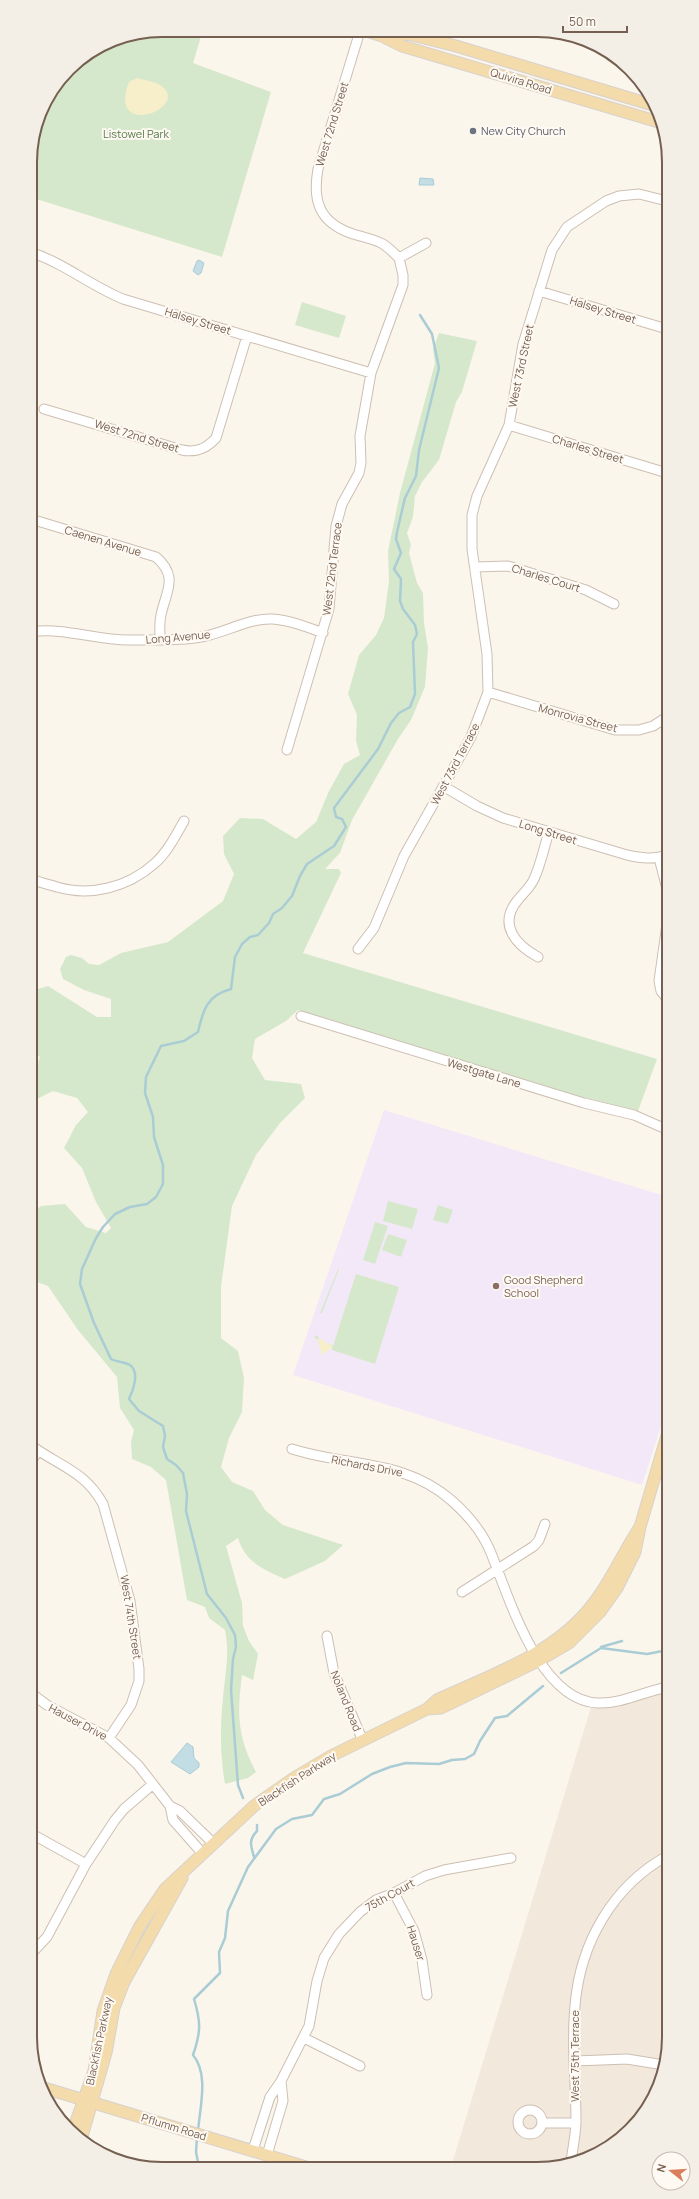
<svg xmlns="http://www.w3.org/2000/svg" width="699" height="2199" font-family="Manrope,sans-serif">
  <style>
    .residential { fill: #f2e8db }
    .education { fill: #f3e8f8 }
    .green { fill: #d6e8cb }
    .sand { fill: #f7efca }
    .water { fill: #c2dde4; stroke: #a9ccd5 }
    .lines { fill: none; stroke-linecap: round; stroke-linejoin: round }
    .stream { stroke: #a9ccd5; stroke-width: 2.5 }
    .minor-casing { stroke: #cdbfb2; stroke-width: 11 }
    .major-casing { stroke: #d8d2ce; stroke-width: 13 }
    .minor { stroke: #fff; stroke-width: 9 }
    .major { stroke: #f3dbab; stroke-width: 11 }
    .worship-dot { fill: #6b7280; stroke: #fefaf3; stroke-width: 1.5 }
    .education-dot { fill: #8d6e63; stroke: #fefaf3; stroke-width: 1.5 }
    .labels { text-anchor: middle; stroke-width: 4; stroke-linejoin: round; paint-order: stroke }
    .street-label { font-size: 11px; fill: #755f50; stroke: #fefaf3 }
    .worship-label { font-size: 11px; fill: #5b616d; stroke: #fefaf3; text-anchor: start }
    .park-label { font-size: 11px; fill: #557949; stroke: #fefaf3 }
    .education-label { font-size: 11px; fill: #785e54; stroke: #fefaf3; text-anchor: start }
    .rim { fill: none; stroke: #755f50; stroke-width: 2 }
  </style>
  <rect width="100%" height="100%" fill="#fbf6ec"/>
  <path class="residential" d="M668,1691L669,2045L659,2087L636,2124L603,2151L563,2167H451L591,1707H616Z"/>
  <path class="education" d="M384,1110L668,1197V1405L642,1485L293,1375Z"/>
  <path class="green" d="M162,30H203L193,63L271,92L222,257L30,197V154L40,111L69,69L112,40Z
    M302,302L346,316L339,338L295,325Z
    M439,333L477,341L462,392L456,402L439,460L422,482L415,496L413,517L407,533L411,545L409,553L417,583L423,593L424,623L428,648L425,687L411,720L398,739L352,820L340,853L325,869H339L341,873L303,953L657,1059L638,1111L567,1093L298,1010L286,1021L255,1039L252,1058L265,1080L301,1084L305,1098L280,1123L256,1155L232,1206L221,1287V1338L238,1351L244,1378L242,1412L229,1438L221,1467L232,1482L253,1491L265,1510L283,1525L343,1545L325,1561L285,1579C263,1569 246,1563 238,1538L226,1546L242,1603L243,1626L249,1641L258,1654L253,1680L242,1675C237,1714 237,1736 256,1772L248,1778L225,1784C220,1756 220,1726 223,1698C225,1673 230,1655 225,1630L209,1618L205,1607L187,1600L166,1480L151,1467L132,1459L131,1442L134,1430L120,1408L117,1377L78,1330L48,1286L32,1280V1213L41,1206L65,1204L86,1227L106,1233L111,1228L96,1202L82,1168L64,1148L76,1125L88,1112L77,1098L53,1091L31,1102V1066L37,1065L40,1057L31,1051V998L38,989L48,986L97,1017H111V999L84,990L63,979L60,969L66,957L71,955L82,958L89,964L99,965L121,953L168,942L223,901L234,874L224,854L223,836L240,818L263,819L296,839L316,822L329,791L344,764L360,755L356,741L357,715L348,694L359,655L376,635L384,618L389,581L388,551L400,493L435,363L433,349Z
    M388,1201L418,1209L412,1229L383,1221Z
    M438,1205L453,1210L448,1224L433,1220Z
    M375,1222L388,1226L375,1264L363,1260Z
    M388,1234L407,1240L401,1257L382,1250Z
    M338,1269H339L322,1313H320Z
    M356,1274L399,1287L375,1364L332,1350V1347L322,1355L318,1340L314,1337L317,1335L319,1339L333,1346Z"/>
  <path class="sand" d="M137,78C143,80 154,81 160,85C194,107 106,141 129,82Z
    M319,1338L333,1347L322,1355L318,1340Z"/>
  <path class="water" d="M420,178L433,179L434,185H419Z
    M199,260L204,263L201,273L198,275L193,271L197,261Z
    M187,1743L193,1747L194,1758L199,1763V1767L190,1774L171,1762Z"/>
  <g class="lines">
    <path class="stream" d="M601,1647L622,1641
      M561,1673L601,1648L647,1654L668,1650
      M243,1798L238,1785L231,1690L233,1659L236,1647L235,1635L226,1618L207,1594L186,1511L187,1494L183,1473L176,1465L167,1459L163,1447L165,1436L163,1426L139,1411L129,1399C133,1391 140,1372 130,1365C125,1362 117,1362 111,1359L94,1323L80,1284L82,1269L96,1238L103,1227L115,1214L130,1207L147,1204L156,1197L163,1184V1165L154,1137L153,1117L145,1093L146,1077L161,1046L184,1041L198,1032C203,1009 208,995 231,989L235,957L242,944L250,937L258,935L269,923L273,914L282,908L292,896L300,876L307,864L334,846L346,827L342,819L336,817L334,808L378,749L391,723L399,713L410,707L415,694L413,642L417,634L415,625L403,609L400,601L401,579L394,569L401,553L396,539L397,532L405,498L416,476L419,450L439,368L432,334L420,315
      M254,1857C251,1846 248,1840 257,1831V1825
      M198,2131C200,2107 209,2074 193,2055C201,2032 201,2022 194,1999L220,1973L219,1952L225,1938L228,1911L248,1867L276,1829L292,1819L312,1815L324,1799L340,1794L372,1774L390,1767L406,1763L439,1764L452,1760L465,1759L474,1754L480,1741L495,1718L507,1716L543,1686
      M197,2138L196,2152L199,2167"/>
    <defs>
      <path id="minor" d="M360,31L318,169C312,202 320,223 353,234C363,237 374,239 383,244C389,248 394,253 399,258
        M30,252C64,263 91,286 123,299L371,373
        M539,291L667,329
        M44,409L182,450C196,453 206,449 216,438L247,336
        M509,425L667,473
        M31,519L156,557C179,577 166,591 161,615C159,623 160,631 160,640
        M475,567L508,566L586,590L614,604
        M31,632C64,627 95,640 128,640C152,640 178,641 201,637C225,633 248,618 272,619C289,620 307,627 323,633
        M488,692L615,730H639L653,726L667,717
        M287,750L329,609L336,526L342,504L359,473L361,463L360,436L371,373L403,285V275L399,258L426,243
        M443,786L477,806L503,818L627,855C641,858 653,860 667,855
        M659,858L667,889
        M31,878C38,883 49,884 57,887C91,897 128,887 154,864C167,853 176,835 184,821
        M667,924L659,981L661,991L668,1000
        M358,949L374,928L404,856L471,737L488,692L487,654L472,549V515L477,496L509,425L523,344L552,250L567,227L606,201L619,196L639,194L667,201
        M538,957C516,945 498,925 517,901C523,893 530,888 534,879C541,864 544,847 549,832
        M301,1016L584,1103L634,1115L668,1130
        M32,1446C59,1466 85,1471 103,1504L130,1601L139,1669V1681L131,1705L109,1738
        M292,1449C348,1467 404,1459 451,1500C467,1514 483,1533 491,1553C509,1597 539,1701 598,1703C622,1704 645,1691 668,1687
        M32,1460L38,1451
        M462,1592L534,1546L539,1540L545,1524
        M327,1636L334,1673L363,1741
        M32,1694L47,1705L109,1738L138,1765L170,1806L180,1811L213,1843
        M170,1806L173,1820L203,1854
        M32,1834L86,1864
        M394,1893L414,1931L422,1960L427,1995
        M32,1953L47,1937L86,1864L115,1820L124,1809L153,1784
        M304,2038L360,2066
        M575,2061L627,2059L664,2065
        M518 2122a12 12 0 1 1 24 0a12 12 0 1 1-24 0Z
        M543,2123H576
        M253,2150L270,2097L281,2081L309,2026L317,1981L324,1958L339,1934L360,1912L376,1900L394,1893L425,1876L444,1870L511,1858
        M267,2155L283,2101L281,2081
        M571,2163C572,2150 576,2135 576,2121C576,2083 571,2044 575,2006C580,1943 613,1885 669,1855"/>
      <path id="major" d="M367,31L382,36L402,46L662,123
        M382,36L408,34L456,46L656,106
        M427,1709L441,1708L540,1660L569,1643L600,1612L617,1588L635,1552L640,1527L668,1432
        M41,2087L306,2167
        M72,2133L94,2071L103,2011L116,1974L140,1926L165,1889L254,1806L294,1778L331,1756L427,1709L437,1700C491,1675 555,1654 593,1604C612,1580 623,1552 640,1527
        M81,2140L106,2053L114,2008L124,1982L182,1878"/>
    </defs>
    <use href="#minor" class="minor-casing"/>
    <use href="#major" class="major-casing"/>
    <use href="#minor" class="minor"/>
    <use href="#major" class="major"/>
  </g>
  <circle class="worship-dot" cx="473" cy="131" r="4"/>
  <circle class="education-dot" cx="496" cy="1286" r="4"/>
  <g class="labels">
    <g class="street-label">
      <text transform="translate(521 81) rotate(17)" y="4">Quivira Road</text>
      <text transform="translate(332 124) rotate(-73)" y="4">West 72nd Street</text>
      <text transform="translate(603 310) rotate(17)" y="4">Halsey Street</text>
      <text transform="translate(198 321) rotate(17)" y="4">Halsey Street</text>
      <text transform="translate(521 366) rotate(-78)" y="4">West 73rd Street</text>
      <text transform="translate(137 436) rotate(17)" y="4">West 72nd Street</text>
      <text transform="translate(588 449) rotate(17)" y="4">Charles Street</text>
      <text transform="translate(103 541) rotate(17)" y="4">Caenen Avenue</text>
      <text transform="translate(332 569) rotate(-83)" y="4">West 72nd Terrace</text>
      <text transform="translate(546 578) rotate(17)" y="4">Charles Court</text>
      <text transform="translate(178 637) rotate(-5)" y="4">Long Avenue</text>
      <text transform="translate(578 718) rotate(15)" y="4">Monrovia Street</text>
      <text transform="translate(455 764) rotate(-62)" y="4">West 73rd Terrace</text>
      <text transform="translate(548 832) rotate(17)" y="4">Long Street</text>
      <text transform="translate(484 1073) rotate(17)" y="4">Westgate Lane</text>
      <text transform="translate(367 1466) rotate(11)" y="4">Richards Drive</text>
      <text transform="translate(131 1617) rotate(81)" y="4">West 74th Street</text>
      <text transform="translate(346 1701) rotate(68)" y="4">Noland Road</text>
      <text transform="translate(78 1722) rotate(28)" y="4">Hauser Drive</text>
      <text transform="translate(297 1779) rotate(-33)" y="4">Blackfish Parkway</text>
      <text transform="translate(390 1895) rotate(-29)" y="4">75th Court</text>
      <text transform="translate(416 1943) rotate(72)" y="4">Hauser</text>
      <text transform="translate(99 2041) rotate(-78)" y="4">Blackfish Parkway</text>
      <text transform="translate(575 2056) rotate(-90)" y="4">West 75th Terrace</text>
      <text transform="translate(174 2127) rotate(17)" y="4">Pflumm Road</text>
    </g>
    <g class="worship-label">
      <text x="481" y="135">New City Church</text>
    </g>
    <g class="park-label">
      <text x="136" y="138">Listowel Park</text>
    </g>
    <g class="education-label">
      <text x="504" y="1284">Good Shepherd<tspan x="504" dy="13">School</tspan></text>
    </g>
  </g>
  <path d="M0 0H699V2199H0ZM162 37H537A125 125 0 0 1 662 162V2037A125 125 0 0 1 537 2162H162A125 125 0 0 1 37 2037V162A125 125 0 0 1 162 37Z" fill="#f3eee6" fill-rule="evenodd"/>
  <path class="rim" d="M162 37H537A125 125 0 0 1 662 162V2037A125 125 0 0 1 537 2162H162A125 125 0 0 1 37 2037V162A125 125 0 0 1 162 37Z"/>
  <g transform="translate(671 2171) rotate(287)"><circle r="19" fill="#fefaf3" stroke="#c7bcb2"/>
  <path d="M0-3L7 15L0 10L-7 15Z" fill="#d97e5d"/>
  <text y="-6" font-size="11" font-weight="bold" text-anchor="middle" fill="#755f50">N</text>
  </g>
  <path d="M563 26v6h64v-6" fill="none" stroke="#755f50" stroke-width="2"/>
  <text x="569" y="26" font-size="12" fill="#755f50" stroke="#fefaf3" stroke-width="3" paint-order="stroke">50 m</text>
</svg>
